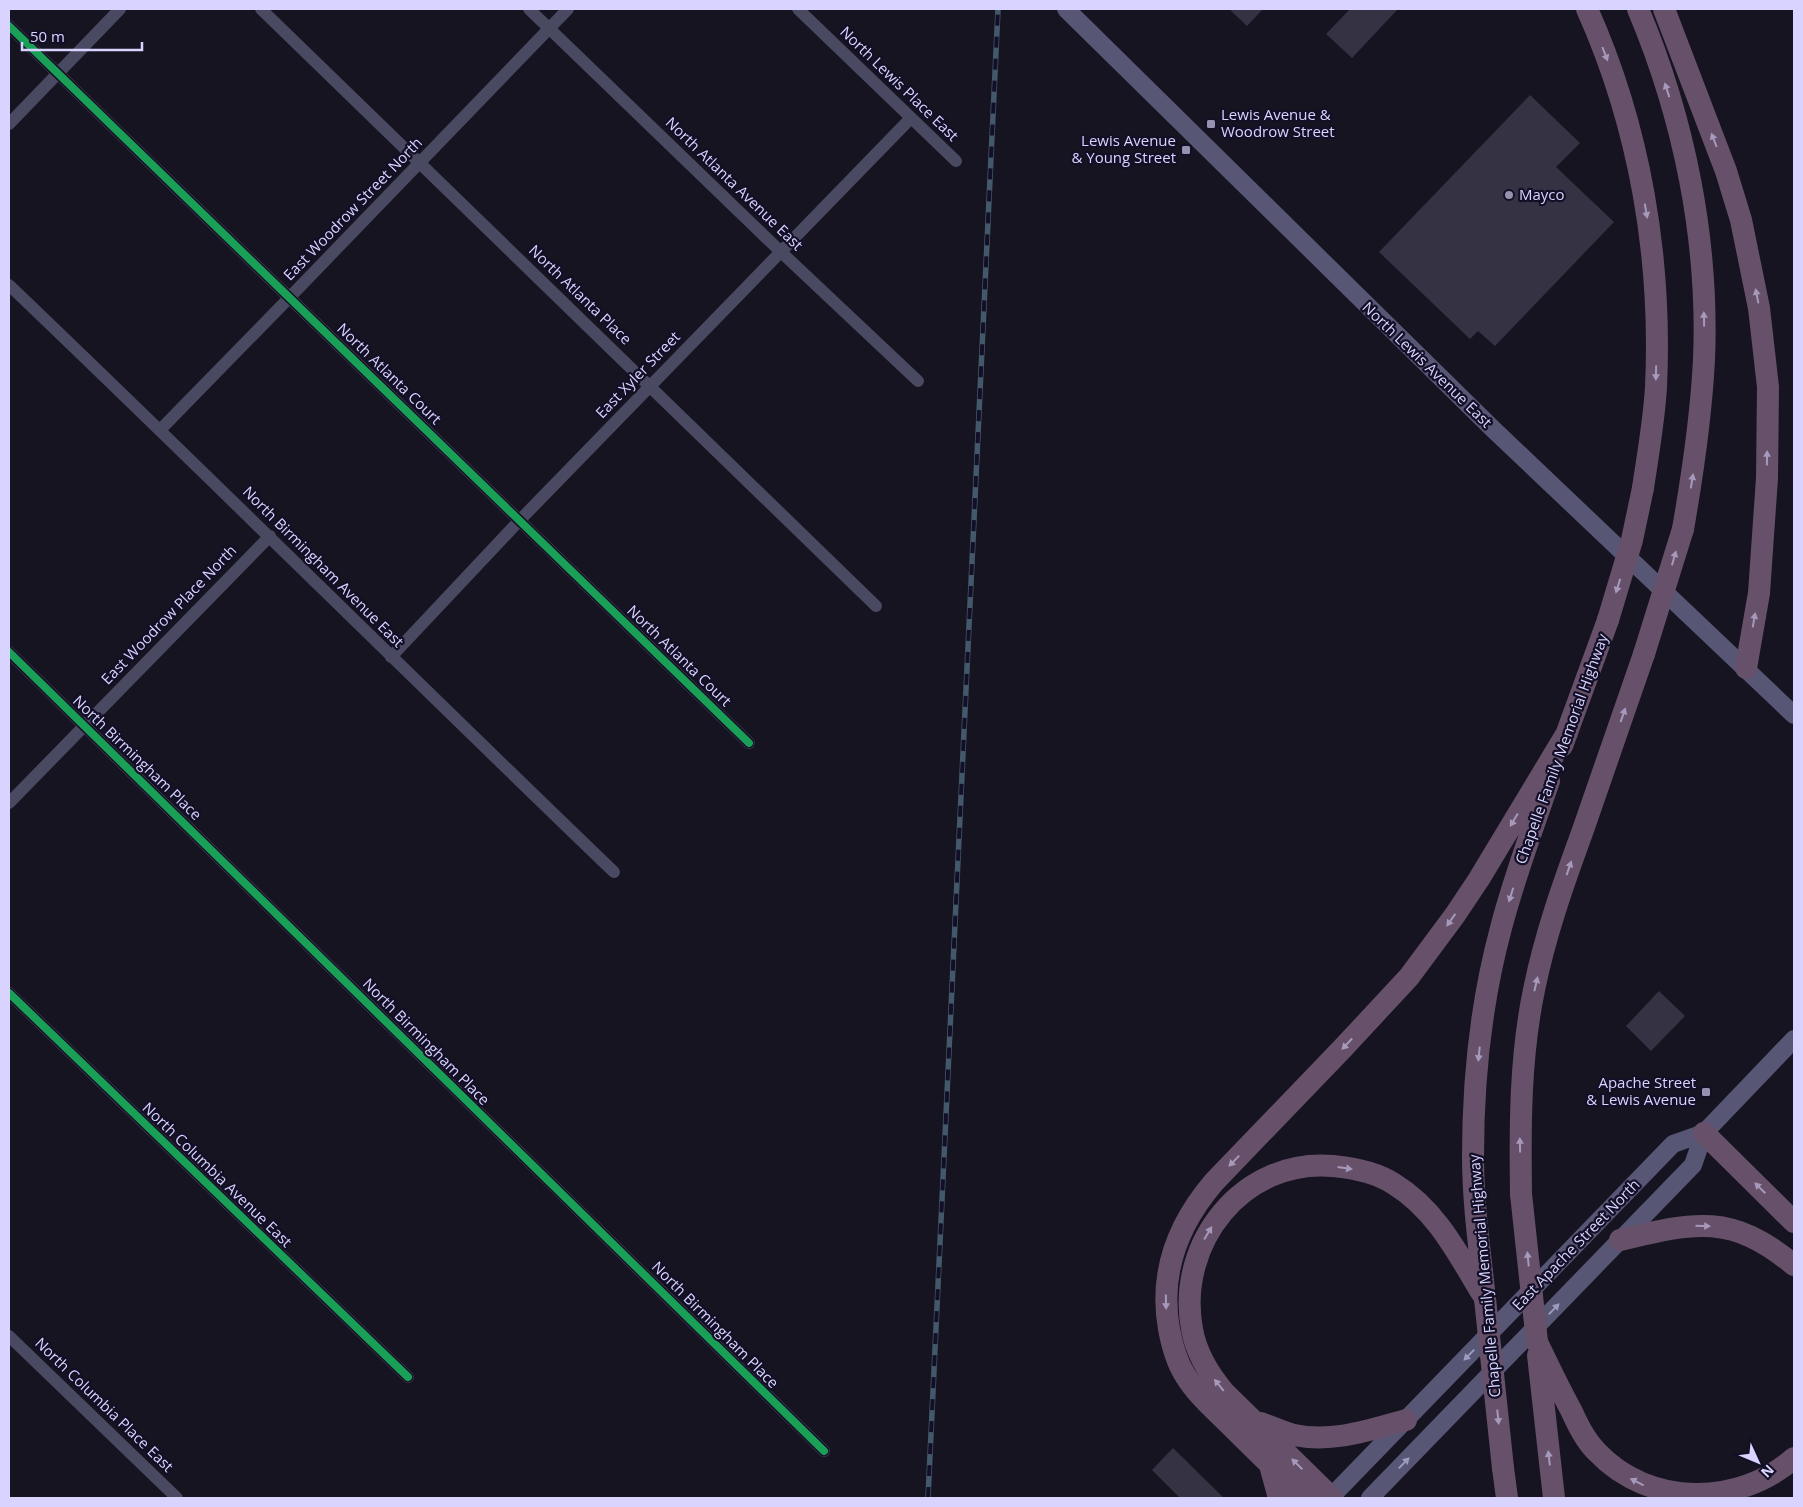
<svg xmlns="http://www.w3.org/2000/svg" width="1803" height="1507" font-family="'Open Sans',sans-serif">
  <style>
    .building { fill: #343243 }
    .lines { fill: none; stroke-linecap: round; stroke-linejoin: round }
    .street { stroke: #4a4962; stroke-width: 12 }
    .secondary { stroke: #575674; stroke-width: 18 }
    .highway { stroke: #67516a; stroke-width: 22 }
    .rail-casing { stroke: #43596b; stroke-width: 5.5 }
    .rail { stroke: #130f26; stroke-width: 4; stroke-dasharray: 11; stroke-linecap: butt }
    .highway-bridge { stroke: #67516a; stroke-width: 22 }
    .cycleway-casing { stroke: #130f26; stroke-width: 11 }
    .cycleway { stroke: #1a9f57; stroke-width: 8 }
    .oneway { fill: #a699bc }
    .oneway2 { fill: #9e9bc0 }
    .poi-dot { fill: #9591b1; stroke: #130f26; stroke-width: 2 }
    .labels { text-anchor: middle; stroke-width: 4.5; stroke-linejoin: round; paint-order: stroke }
    .street-label { font-size: 15px; fill: #d9d4ff; stroke: #130f26 }
    .poi-label { font-size: 15px; fill: #d9d4ff; stroke: #130f26; text-anchor: start }
  </style>
  <rect width="100%" height="100%" fill="#161421"/>
  <path class="building" d="M1229,9H1263L1247,26Z
    M1350,9H1398L1352,58L1326,34Z
    M1530,95L1580,143L1556,167L1614,222L1495,346L1478,331L1470,339L1379,252Z
    M1659,991L1685,1016L1651,1051L1626,1026Z
    M1173,1448L1224,1498H1180L1152,1470Z"/>
  <g class="lines">
    <path class="street" d="M261,9L876,606
      M529,9L781,252L918,381
      M798,9L956,161
      M9,26L749,743
      M9,124L120,9
      M9,285C212,479 411,677 614,872
      M160,430L290,297L568,9
      M9,652L824,1451
      M391,657L519,521L911,118
      M9,803L270,536
      M9,993L408,1377
      M9,1336L177,1498"/>
    <path class="secondary" d="M1066,9L1494,430L1794,715
      M1330,1498L1673,1144L1704,1133L1794,1039
      M1370,1498L1693,1165L1704,1133"/>
    <path class="highway" d="M1587,9C1640,127 1662,258 1656,387C1654,421 1648,454 1643,488
      M1638,9C1684,118 1709,240 1704,360C1701,417 1693,472 1683,529
      M1664,9L1726,171L1741,220L1759,308L1768,387L1767,478L1759,593L1746,668
      M1562,746L1608,620
      M1704,1133L1794,1222
      M1521,1194C1520,1126 1520,1057 1534,990C1545,935 1564,882 1583,830C1603,771 1624,713 1644,654
      M1620,1240C1695,1222 1731,1213 1794,1265
      M1485,1299C1480,1252 1473,1204 1473,1156C1473,1080 1481,1002 1501,928C1514,878 1532,830 1549,781
      M1537,1342C1548,1365 1559,1388 1571,1410C1578,1425 1585,1440 1597,1452C1649,1507 1739,1507 1794,1458
      M1538,1355L1554,1498
      M1261,1423C1272,1427 1283,1432 1294,1435C1333,1443 1369,1430 1406,1420
      M1270,1465L1279,1498
      M1503,1468L1507,1498
      M1304,1498C1280,1474 1255,1450 1231,1426C1215,1410 1197,1395 1185,1375C1176,1361 1172,1345 1169,1329C1159,1273 1178,1224 1214,1182L1342,1049L1409,977L1455,915L1479,879L1567,733
      M1332,1498L1224,1392C1209,1374 1196,1353 1192,1329C1176,1243 1243,1158 1333,1166C1354,1168 1376,1172 1394,1184C1435,1209 1457,1252 1481,1292"/>
    <defs>
      <path id="rail" d="M928,1498L998,9"/>
    </defs>
    <use href="#rail" class="rail-casing"/>
    <use href="#rail" class="rail"/>
    <path class="highway-bridge" d="M1608,620L1632,540L1643,488
      M1644,654L1683,529
      M1521,1194L1537,1342
      M1485,1299L1503,1468"/>
    <defs>
      <path id="cycleway" d="M9,26L749,743
        M9,652L824,1451
        M9,993L408,1377"/>
    </defs>
    <use href="#cycleway" class="cycleway-casing"/>
    <use href="#cycleway" class="cycleway"/>
  </g>
  <defs><path id="oneway-solid" d="M-6-.8H1V-3.2L6.5 0L1 3.2V.8H-6Z" transform="scale(1.25)"/></defs>
  <g class="oneway">
    <use href="#oneway-solid" transform="translate(1605 54) rotate(69)"/>
    <use href="#oneway-solid" transform="translate(1667 90) rotate(-108)"/>
    <use href="#oneway-solid" transform="translate(1714 140) rotate(-111)"/>
    <use href="#oneway-solid" transform="translate(1646 211) rotate(80)"/>
    <use href="#oneway-solid" transform="translate(1757 296) rotate(-101)"/>
    <use href="#oneway-solid" transform="translate(1704 319) rotate(-91)"/>
    <use href="#oneway-solid" transform="translate(1656 373) rotate(91)"/>
    <use href="#oneway-solid" transform="translate(1767 458) rotate(-89)"/>
    <use href="#oneway-solid" transform="translate(1692 481) rotate(-81)"/>
    <use href="#oneway-solid" transform="translate(1674 558) rotate(-74)"/>
    <use href="#oneway-solid" transform="translate(1618 586) rotate(107)"/>
    <use href="#oneway-solid" transform="translate(1754 620) rotate(-80)"/>
    <use href="#oneway-solid" transform="translate(1623 715) rotate(-71)"/>
    <use href="#oneway-solid" transform="translate(1514 820) rotate(121)"/>
    <use href="#oneway-solid" transform="translate(1569 868) rotate(-71)"/>
    <use href="#oneway-solid" transform="translate(1511 895) rotate(107)"/>
    <use href="#oneway-solid" transform="translate(1451 920) rotate(125)"/>
    <use href="#oneway-solid" transform="translate(1536 984) rotate(-77)"/>
    <use href="#oneway-solid" transform="translate(1347 1044) rotate(133)"/>
    <use href="#oneway-solid" transform="translate(1479 1054) rotate(96)"/>
    <use href="#oneway-solid" transform="translate(1520 1145) rotate(-91)"/>
    <use href="#oneway-solid" transform="translate(1234 1161) rotate(134)"/>
    <use href="#oneway-solid" transform="translate(1345 1168) rotate(8)"/>
    <use href="#oneway-solid" transform="translate(1760 1188) rotate(-135)"/>
    <use href="#oneway-solid" transform="translate(1703 1226) rotate(2)"/>
    <use href="#oneway-solid" transform="translate(1208 1233) rotate(-59)"/>
    <use href="#oneway-solid" transform="translate(1528 1259) rotate(-96)"/>
    <use href="#oneway-solid" transform="translate(1166 1302) rotate(89)"/>
    <use href="#oneway-solid" transform="translate(1219 1385) rotate(-129)"/>
    <use href="#oneway-solid" transform="translate(1498 1417) rotate(84)"/>
    <use href="#oneway-solid" transform="translate(1549 1458) rotate(-97)"/>
    <use href="#oneway-solid" transform="translate(1297 1464) rotate(-135)"/>
    <use href="#oneway-solid" transform="translate(1637 1482) rotate(-153)"/>
  </g>
  <g class="oneway2">
    <use href="#oneway-solid" transform="translate(1554 1309) rotate(-46)"/>
    <use href="#oneway-solid" transform="translate(1469 1355) rotate(134)"/>
    <use href="#oneway-solid" transform="translate(1404 1463) rotate(-46)"/>
  </g>
  <g class="poi-dot">
    <rect x="1206" y="119" width="10" height="10" rx="2.5"/>
    <rect x="1181" y="145" width="10" height="10" rx="2.5"/>
    <circle cx="1509" cy="195" r="5"/>
    <rect x="1701" y="1087" width="10" height="10" rx="2.5"/>
  </g>
  <g class="labels">
    <g class="street-label">
      <text transform="translate(899 84) rotate(44)" y="5">North Lewis Place East</text>
      <text transform="translate(734 184) rotate(44)" y="5">North Atlanta Avenue East</text>
      <text transform="translate(353 209) rotate(-46)" y="5">East Woodrow Street North</text>
      <text transform="translate(580 295) rotate(44)" y="5">North Atlanta Place</text>
      <text transform="translate(1427 365) rotate(44)" y="5">North Lewis Avenue East</text>
      <text transform="translate(389 374) rotate(44)" y="5">North Atlanta Court</text>
      <text transform="translate(638 375) rotate(-46)" y="5">East Xyler Street</text>
      <text transform="translate(323 567) rotate(45)" y="5">North Birmingham Avenue East</text>
      <text transform="translate(169 615) rotate(-46)" y="5">East Woodrow Place North</text>
      <text transform="translate(679 656) rotate(44)" y="5">North Atlanta Court</text>
      <text transform="translate(1562 749) rotate(-70)" y="5">Chapelle Family Memorial Highway</text>
      <text transform="translate(137 758) rotate(44)" y="5">North Birmingham Place</text>
      <text transform="translate(426 1042) rotate(45)" y="5">North Birmingham Place</text>
      <text transform="translate(217 1175) rotate(44)" y="5">North Columbia Avenue East</text>
      <text transform="translate(1576 1245) rotate(-46)" y="5">East Apache Street North</text>
      <text transform="translate(1485 1276) rotate(-95)" y="5">Chapelle Family Memorial Highway</text>
      <text transform="translate(715 1325) rotate(45)" y="5">North Birmingham Place</text>
      <text transform="translate(104 1405) rotate(44)" y="5">North Columbia Place East</text>
    </g>
    <g class="poi-label">
      <text x="1221" y="120">Lewis Avenue &amp;<tspan x="1221" dy="17">Woodrow Street</tspan></text>
      <text x="1176" y="146" text-anchor="end">Lewis Avenue<tspan x="1176" dy="17">&amp; Young Street</tspan></text>
      <text x="1519" y="200">Mayco</text>
      <text x="1696" y="1088" text-anchor="end">Apache Street<tspan x="1696" dy="17">&amp; Lewis Avenue</tspan></text>
    </g>
  </g>
  <rect width="1803" height="1507" fill="none" stroke="#d9d4ff" stroke-width="20"/>
  <g transform="translate(1758 1462) rotate(134)" stroke="#130f26" stroke-width="4" paint-order="stroke">
  <path d="M0-4L9 19L0 12L-9 19Z" fill="#d9d4ff"/>
  <text y="-8" font-size="14" font-weight="bold" text-anchor="middle" fill="#d9d4ff">N</text>
  </g>
  <path d="M22 42v8h120v-8" fill="none" stroke="#d9d4ff" stroke-width="2.5"/>
  <text x="30" y="42" font-size="15" fill="#d9d4ff" stroke="#130f26" stroke-width="4" paint-order="stroke">50 m</text>
</svg>
